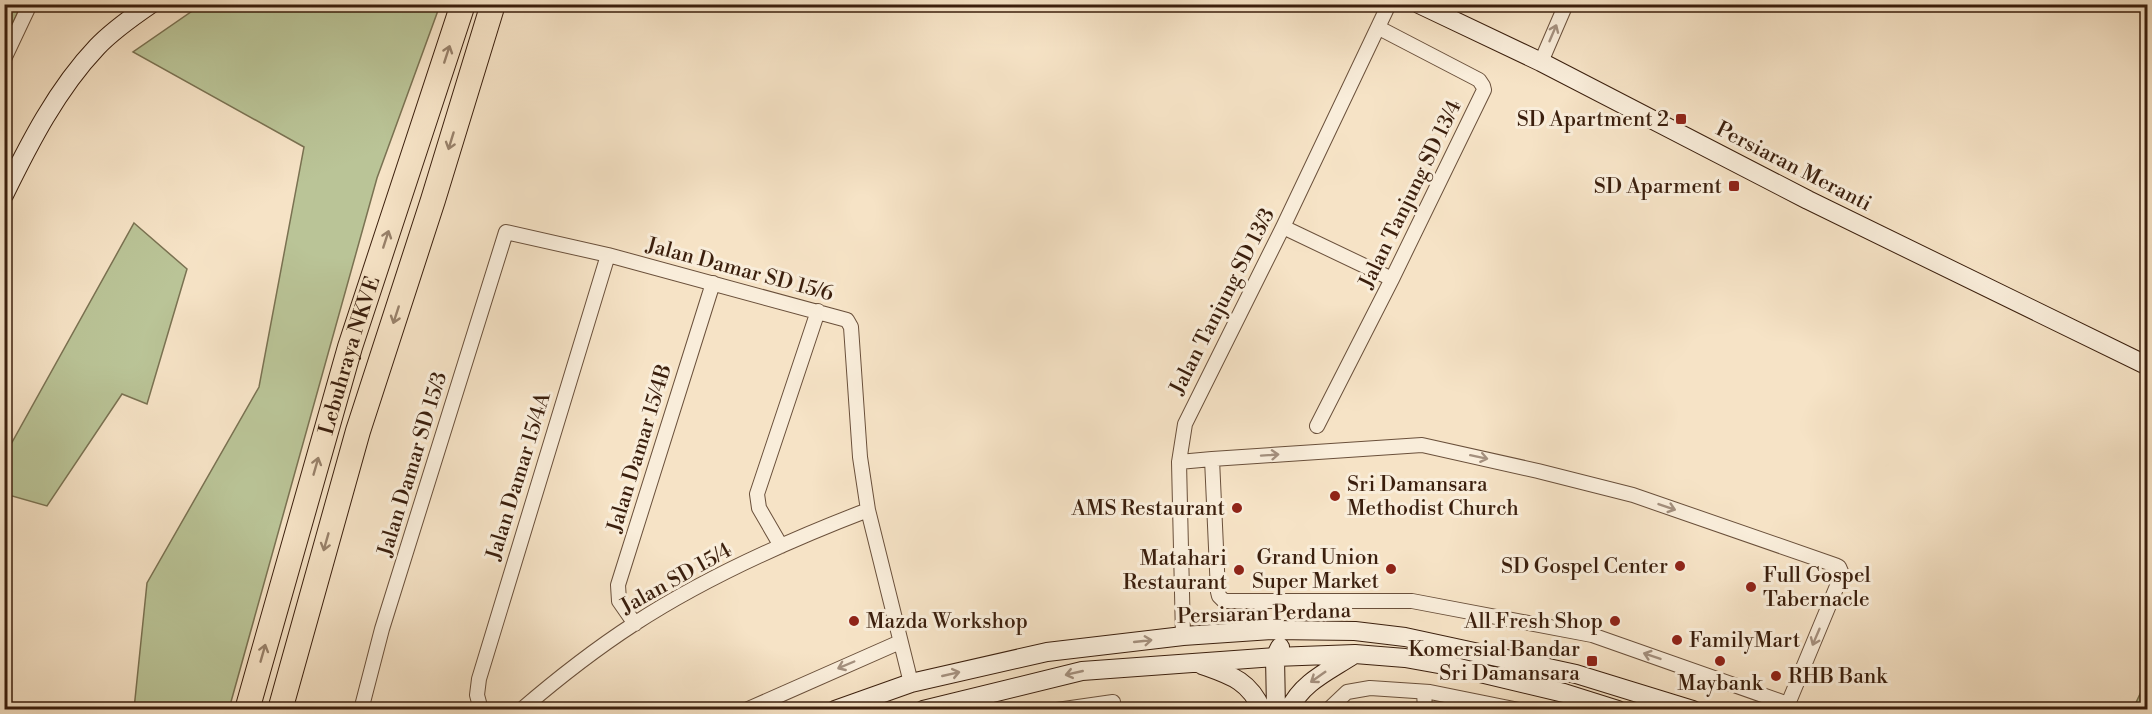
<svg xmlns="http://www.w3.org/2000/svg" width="2152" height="714" font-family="'Libre Bodoni',serif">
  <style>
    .green { fill: #bac497; stroke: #7a7252; stroke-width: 1.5 }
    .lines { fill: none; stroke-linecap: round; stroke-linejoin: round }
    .street-casing { stroke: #6a503b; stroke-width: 16 }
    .secondary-casing { stroke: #3b1f0d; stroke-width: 20 }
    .highway-casing { stroke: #3b1f0d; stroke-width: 26 }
    .street { stroke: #f9edda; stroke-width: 14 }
    .secondary { stroke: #f9edda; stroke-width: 18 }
    .highway { stroke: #f6e3c6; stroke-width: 24 }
    .oneway { stroke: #a4907e }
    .oneway2 { stroke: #98816a }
    .poi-dot { fill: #8f2418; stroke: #f9edda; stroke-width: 2 }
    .labels { text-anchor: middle; stroke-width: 6; stroke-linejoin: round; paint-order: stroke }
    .poi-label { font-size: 21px; fill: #3b1f0d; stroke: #f9edda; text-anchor: end }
    .street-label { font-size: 21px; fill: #3b1f0d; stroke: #f9edda }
  </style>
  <rect width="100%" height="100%" fill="#f6e3c6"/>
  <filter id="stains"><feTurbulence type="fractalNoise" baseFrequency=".00333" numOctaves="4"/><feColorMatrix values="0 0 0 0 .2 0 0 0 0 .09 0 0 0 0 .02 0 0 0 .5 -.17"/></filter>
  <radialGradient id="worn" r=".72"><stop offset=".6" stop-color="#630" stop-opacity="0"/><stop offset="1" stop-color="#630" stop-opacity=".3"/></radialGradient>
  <path class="green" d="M5,4L21,5L5,40L4,5Z
    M201,5H440L377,178L229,709H134L147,583L259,387L304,147L133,52Z
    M134,223L187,269L147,404L122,394L47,506L5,494V455Z
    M2147,679V709H2133Z"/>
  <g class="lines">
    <defs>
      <path id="street" d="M4,59L30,4
        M1541,62L1566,4
        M1283,227L1392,279
        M1317,426L1392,279L1484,90L1483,86L1479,80L1379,28
        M1179,462L1212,459L1422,445L1538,471L1633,495L1835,565L1839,567L1842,574L1788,704L1592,635L1412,601H1224L1219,596L1218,592L1212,459
        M781,546L759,508L757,494L818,311
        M635,624L619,601L618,585L713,283
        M1183,636L1179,462L1185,424L1283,227L1389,4
        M1424,692L1425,710
        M361,710L382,629L506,232L608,255L847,320L851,327L860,457L868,510L911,683
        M481,710L477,695L479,679L608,255
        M521,710C557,679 594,650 634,624C706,577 787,541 868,510
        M746,710L900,642
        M1057,710L1113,702
        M1328,710L1347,692L1370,688L1430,692L1519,710"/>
      <path id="secondary" d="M1419,4L1541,62L1808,200L2148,366
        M4,195C29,144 57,89 97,47C112,31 132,17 151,4
        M1202,665C1230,675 1249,680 1262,710
        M835,710L911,683L1047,652L1183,636L1272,630L1355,631L1405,637L1576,674L1693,710
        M923,710L1082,671L1275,657L1355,654L1405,658L1455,667L1564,693L1618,710
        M1276,710L1275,657L1280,647
        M1289,710C1302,682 1329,671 1353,655"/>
      <g id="highway">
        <path id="s1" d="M247,710L350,347L463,4"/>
        <path d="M280,710L358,431L433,200L493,4"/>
      </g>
    </defs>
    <use href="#street" class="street-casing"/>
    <use href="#secondary" class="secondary-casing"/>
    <use href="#highway" class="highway-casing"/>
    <use href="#street" class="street"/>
    <use href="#secondary" class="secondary"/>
    <use href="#highway" class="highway"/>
  </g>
  <defs><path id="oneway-shaft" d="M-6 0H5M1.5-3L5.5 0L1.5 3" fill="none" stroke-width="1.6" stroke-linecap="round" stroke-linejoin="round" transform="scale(1.5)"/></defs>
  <g class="oneway">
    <use href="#oneway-shaft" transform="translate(1553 33) rotate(-67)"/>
    <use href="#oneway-shaft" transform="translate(1270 455) rotate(-4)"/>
    <use href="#oneway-shaft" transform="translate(1479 457) rotate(12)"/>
    <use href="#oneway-shaft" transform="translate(1667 507) rotate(19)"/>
    <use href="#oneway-shaft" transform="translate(1816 637) rotate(113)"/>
    <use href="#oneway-shaft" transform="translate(1143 641) rotate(-6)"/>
    <use href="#oneway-shaft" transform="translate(1652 656) rotate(-161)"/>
    <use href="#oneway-shaft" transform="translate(846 665) rotate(157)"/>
    <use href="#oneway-shaft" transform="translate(1074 673) rotate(167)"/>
    <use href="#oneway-shaft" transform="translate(951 674) rotate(-13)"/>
    <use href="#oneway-shaft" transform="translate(1318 677) rotate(145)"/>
  </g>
  <g class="oneway2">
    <use href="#oneway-shaft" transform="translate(447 54) rotate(-72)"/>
    <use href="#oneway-shaft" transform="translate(451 141) rotate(107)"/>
    <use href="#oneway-shaft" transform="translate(386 239) rotate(-72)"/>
    <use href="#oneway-shaft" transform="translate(396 315) rotate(108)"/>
    <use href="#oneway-shaft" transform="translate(316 466) rotate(-74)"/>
    <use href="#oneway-shaft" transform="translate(326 542) rotate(106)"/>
    <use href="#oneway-shaft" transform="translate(263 653) rotate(-74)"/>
  </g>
  <g class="poi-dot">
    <rect x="1675" y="113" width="12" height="12" rx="3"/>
    <rect x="1728" y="180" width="12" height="12" rx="3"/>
    <circle cx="1335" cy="496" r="6"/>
    <circle cx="1237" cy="508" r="6"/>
    <circle cx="1680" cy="566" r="6"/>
    <circle cx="1391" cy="569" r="6"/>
    <circle cx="1239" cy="570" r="6"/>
    <circle cx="1751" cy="587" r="6"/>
    <circle cx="854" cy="621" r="6"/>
    <circle cx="1615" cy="621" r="6"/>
    <circle cx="1677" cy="640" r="6"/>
    <rect x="1586" y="655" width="12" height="12" rx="3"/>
    <circle cx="1720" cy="661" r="6"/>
    <circle cx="1776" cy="676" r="6"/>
  </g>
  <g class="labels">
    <g class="poi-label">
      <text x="1669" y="126">SD Apartment 2</text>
      <text x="1722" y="193">SD Aparment</text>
      <text x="1347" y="491" text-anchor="start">Sri Damansara<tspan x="1347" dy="24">Methodist Church</tspan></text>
      <text x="1225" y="515">AMS Restaurant</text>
      <text x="1379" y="564">Grand Union<tspan x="1379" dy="24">Super Market</tspan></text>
      <text x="1227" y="565">Matahari<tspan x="1227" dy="24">Restaurant</tspan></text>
      <text x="1668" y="573">SD Gospel Center</text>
      <text x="1763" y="582" text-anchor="start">Full Gospel<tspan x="1763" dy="24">Tabernacle</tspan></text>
      <text x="866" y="628" text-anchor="start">Mazda Workshop</text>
      <text x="1603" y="628">All Fresh Shop</text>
      <text x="1689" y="647" text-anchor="start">FamilyMart</text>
      <text x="1580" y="656">Komersial Bandar<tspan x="1580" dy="24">Sri Damansara</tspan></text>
      <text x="1788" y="683" text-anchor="start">RHB Bank</text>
      <text x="1720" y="690" text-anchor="middle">Maybank</text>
    </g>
    <g class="street-label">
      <text transform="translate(1794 166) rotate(27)" y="7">Persiaran Meranti</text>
      <text transform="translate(1410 194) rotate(-64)" y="7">Jalan Tanjung SD 13/4</text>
      <text transform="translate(740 269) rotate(15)" y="7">Jalan Damar SD 15/6</text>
      <text transform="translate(1222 301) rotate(-63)" y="7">Jalan Tanjung SD 13/3</text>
      <text dy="7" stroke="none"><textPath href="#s1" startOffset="369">Lebuhraya NKVE</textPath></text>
      <text transform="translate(639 448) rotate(-73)" y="7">Jalan Damar 15/4B</text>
      <text transform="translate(412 464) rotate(-73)" y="7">Jalan Damar SD 15/3</text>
      <text transform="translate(518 476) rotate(-73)" y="7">Jalan Damar 15/4A</text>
      <text transform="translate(676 578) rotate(-29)" y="7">Jalan SD 15/4</text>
      <text transform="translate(1264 613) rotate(-2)" y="7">Persiaran Perdana</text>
    </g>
  </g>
  <rect width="2152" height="714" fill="none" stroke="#f6e3c6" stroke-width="24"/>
  <rect x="6" y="6" width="2140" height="702" fill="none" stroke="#3b1f0d" stroke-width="3"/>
  <rect x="12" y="12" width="2128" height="690" fill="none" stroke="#3b1f0d" stroke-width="1.5"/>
  <rect width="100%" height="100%" filter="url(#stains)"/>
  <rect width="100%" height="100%" fill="url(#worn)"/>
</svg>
